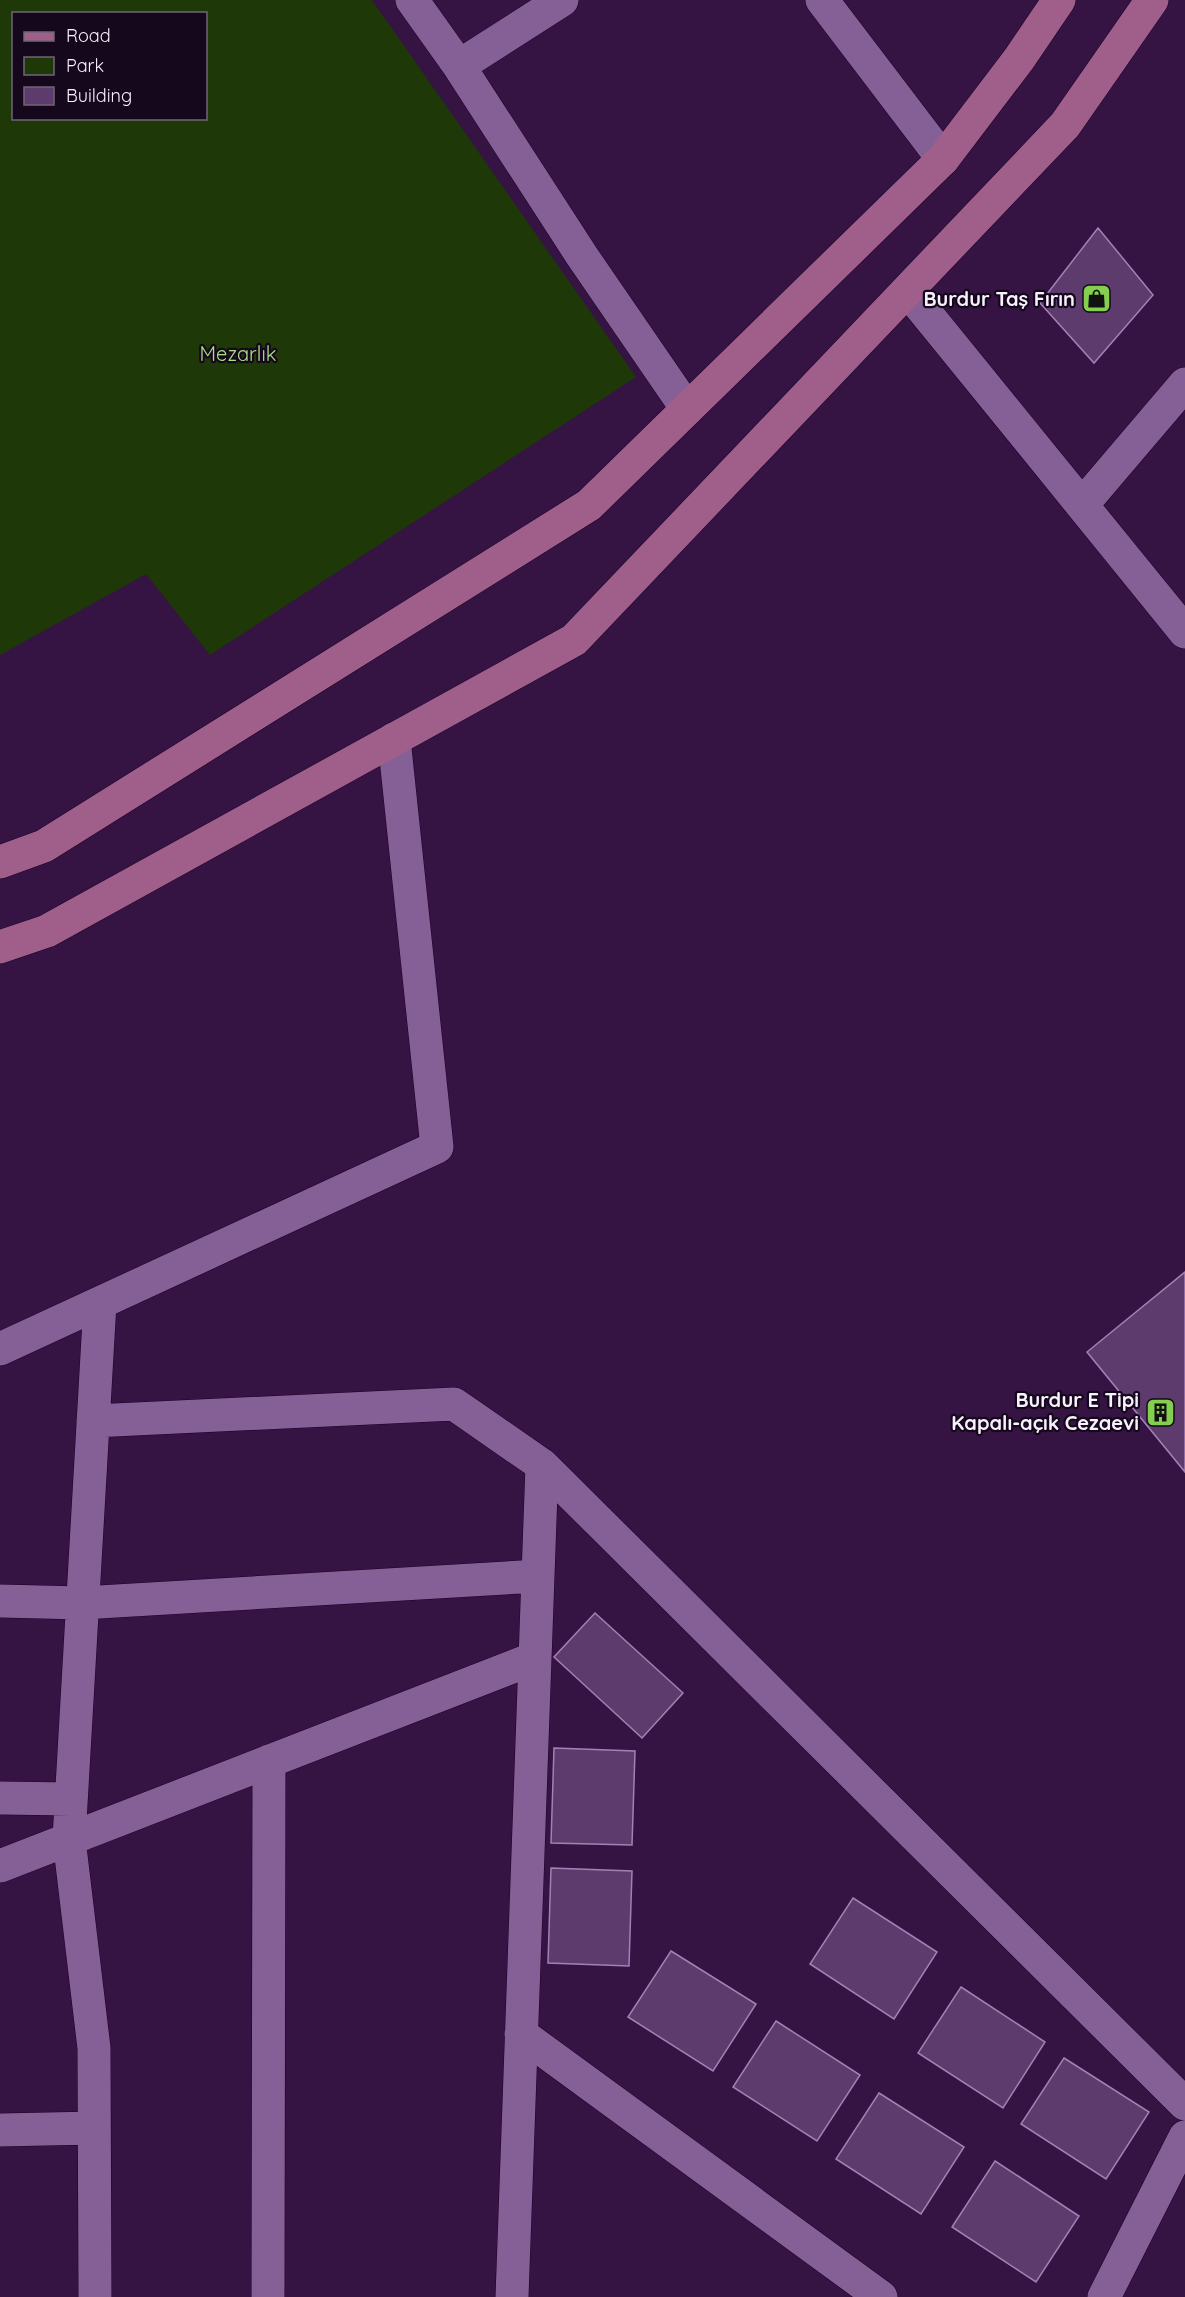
<svg xmlns="http://www.w3.org/2000/svg" width="1185" height="2297" font-family="Quicksand,sans-serif">
  <style>
    .green { fill: #1e3808; fill-rule: evenodd }
    .building { fill: #5d3b6d; stroke: #a580b7; stroke-width: 1.5 }
    .lines { fill: none; stroke-linecap: round; stroke-linejoin: round }
    .street-casing { stroke: #1c0028; stroke-width: 34 }
    .secondary-casing { stroke: #1c0028; stroke-width: 34 }
    .street { stroke: #846096; stroke-width: 33 }
    .secondary { stroke: #9f5f8a; stroke-width: 33 }
    .labels { text-anchor: middle; stroke-width: 4.5; stroke-linejoin: round; paint-order: stroke }
    .poi-label { font-size: 20px; font-weight: bold; fill: #f8f0fc; stroke: #15081c; text-anchor: end }
    .park-label { font-size: 20px; fill: #a8e184; stroke: #15081c }
  </style>
  <rect width="100%" height="100%" fill="#351443"/>
  <path class="green" d="M0,0H372L636,377L210,655L146,574L0,655ZM14,14H206V118H14Z"/>
  <path class="building" d="M1098,228L1153,295L1094,363L1040,303Z
    M1185,1272V1472L1087,1352Z
    M595,1613L683,1693L642,1738L554,1657Z
    M554,1748L635,1751L632,1845L551,1843Z
    M551,1868L632,1871L629,1966L548,1963Z
    M853,1898L937,1952L894,2019L810,1964Z
    M671,1951L756,2004L713,2071L628,2017Z
    M961,1987L1045,2042L1003,2108L918,2053Z
    M776,2021L860,2075L817,2141L733,2087Z
    M1064,2058L1149,2112L1106,2179L1021,2124Z
    M879,2093L964,2147L921,2214L836,2159Z
    M995,2161L1079,2216L1036,2282L952,2227Z"/>
  <g class="lines">
    <defs>
      <path id="street" d="M412,0L459,66L582,256L687,409
        M822,0L943,159
        M459,66L562,0
        M908,291L1185,632
        M1082,505L1185,384
        M0,1349L437,1147L394,739
        M93,1421L454,1404L542,1465L1185,2104
        M0,1601L82,1603L538,1576
        M0,1798L71,1799
        M0,1866L535,1658
        M521,2034L881,2297
        M0,2130L94,2128
        M95,2297L94,2048L69,1839L100,1303
        M268,2297L269,1761
        M512,2297L542,1465
        M1104,2297L1185,2137"/>
      <path id="secondary" d="M0,862L44,846L589,505L943,159L1019,59L1059,0
        M0,947L47,931L574,640L1065,125L1152,0"/>
    </defs>
    <use href="#street" class="street-casing"/>
    <use href="#secondary" class="secondary-casing"/>
    <use href="#street" class="street"/>
    <use href="#secondary" class="secondary"/>
  </g>
  <defs>
    <symbol id="shop-square" viewBox="-11 -11 22 22"><rect x="-9" y="-9" width="18" height="18" rx="4" fill="#84cf4d" stroke="#15081c"/><path d="M-5-2.5h2.3a2.7 3.5 0 0 1 5.4 0H5L5.5 6h-11ZM-1.5-2.5h3a1.5 2.3 0 0 0-3 0Z" fill="#111"/></symbol>
    <symbol id="building-square" viewBox="-11 -11 22 22"><rect x="-9" y="-9" width="18" height="18" rx="4" fill="#84cf4d" stroke="#15081c"/><path d="M-4-6H4V6H1V3H-1V6H-4ZM-2.5-4.3h1.7v1.8h-1.7ZM.8-4.3h1.7v1.8H.8ZM-2.5-1h1.7V.8h-1.7ZM.8-1h1.7V.8H.8Z" fill="#111"/></symbol>
  </defs>
  <g fill-rule="evenodd">
    <use href="#shop-square" x="1080" y="282" width="33" height="33"/>
    <use href="#building-square" x="1144" y="1396" width="33" height="33"/>
  </g>
  <g class="labels">
    <g class="poi-label">
      <text x="1075" y="306">Burdur Taş Fırın</text>
      <text x="1139" y="1407">Burdur E Tipi<tspan x="1139" dy="23">Kapalı-açık Cezaevi</tspan></text>
    </g>
    <g class="park-label">
      <text x="238" y="361">Mezarlık</text>
    </g>
  </g>
  <rect x="12" y="12" width="195" height="108" fill="#15081c" stroke="#706576" stroke-width="1.5"/>
  <rect x="24" y="32" width="30" height="9" fill="#9f5f8a" stroke="#706576" stroke-width="1.5"/>
  <text x="66" y="42" font-size="18" fill="#f8f0fc">Road</text>
  <rect x="24" y="57" width="30" height="18" fill="#1e3808" stroke="#706576" stroke-width="1.5"/>
  <text x="66" y="72" font-size="18" fill="#f8f0fc">Park</text>
  <rect x="24" y="87" width="30" height="18" fill="#5d3b6d" stroke="#706576" stroke-width="1.5"/>
  <text x="66" y="102" font-size="18" fill="#f8f0fc">Building</text>
</svg>
